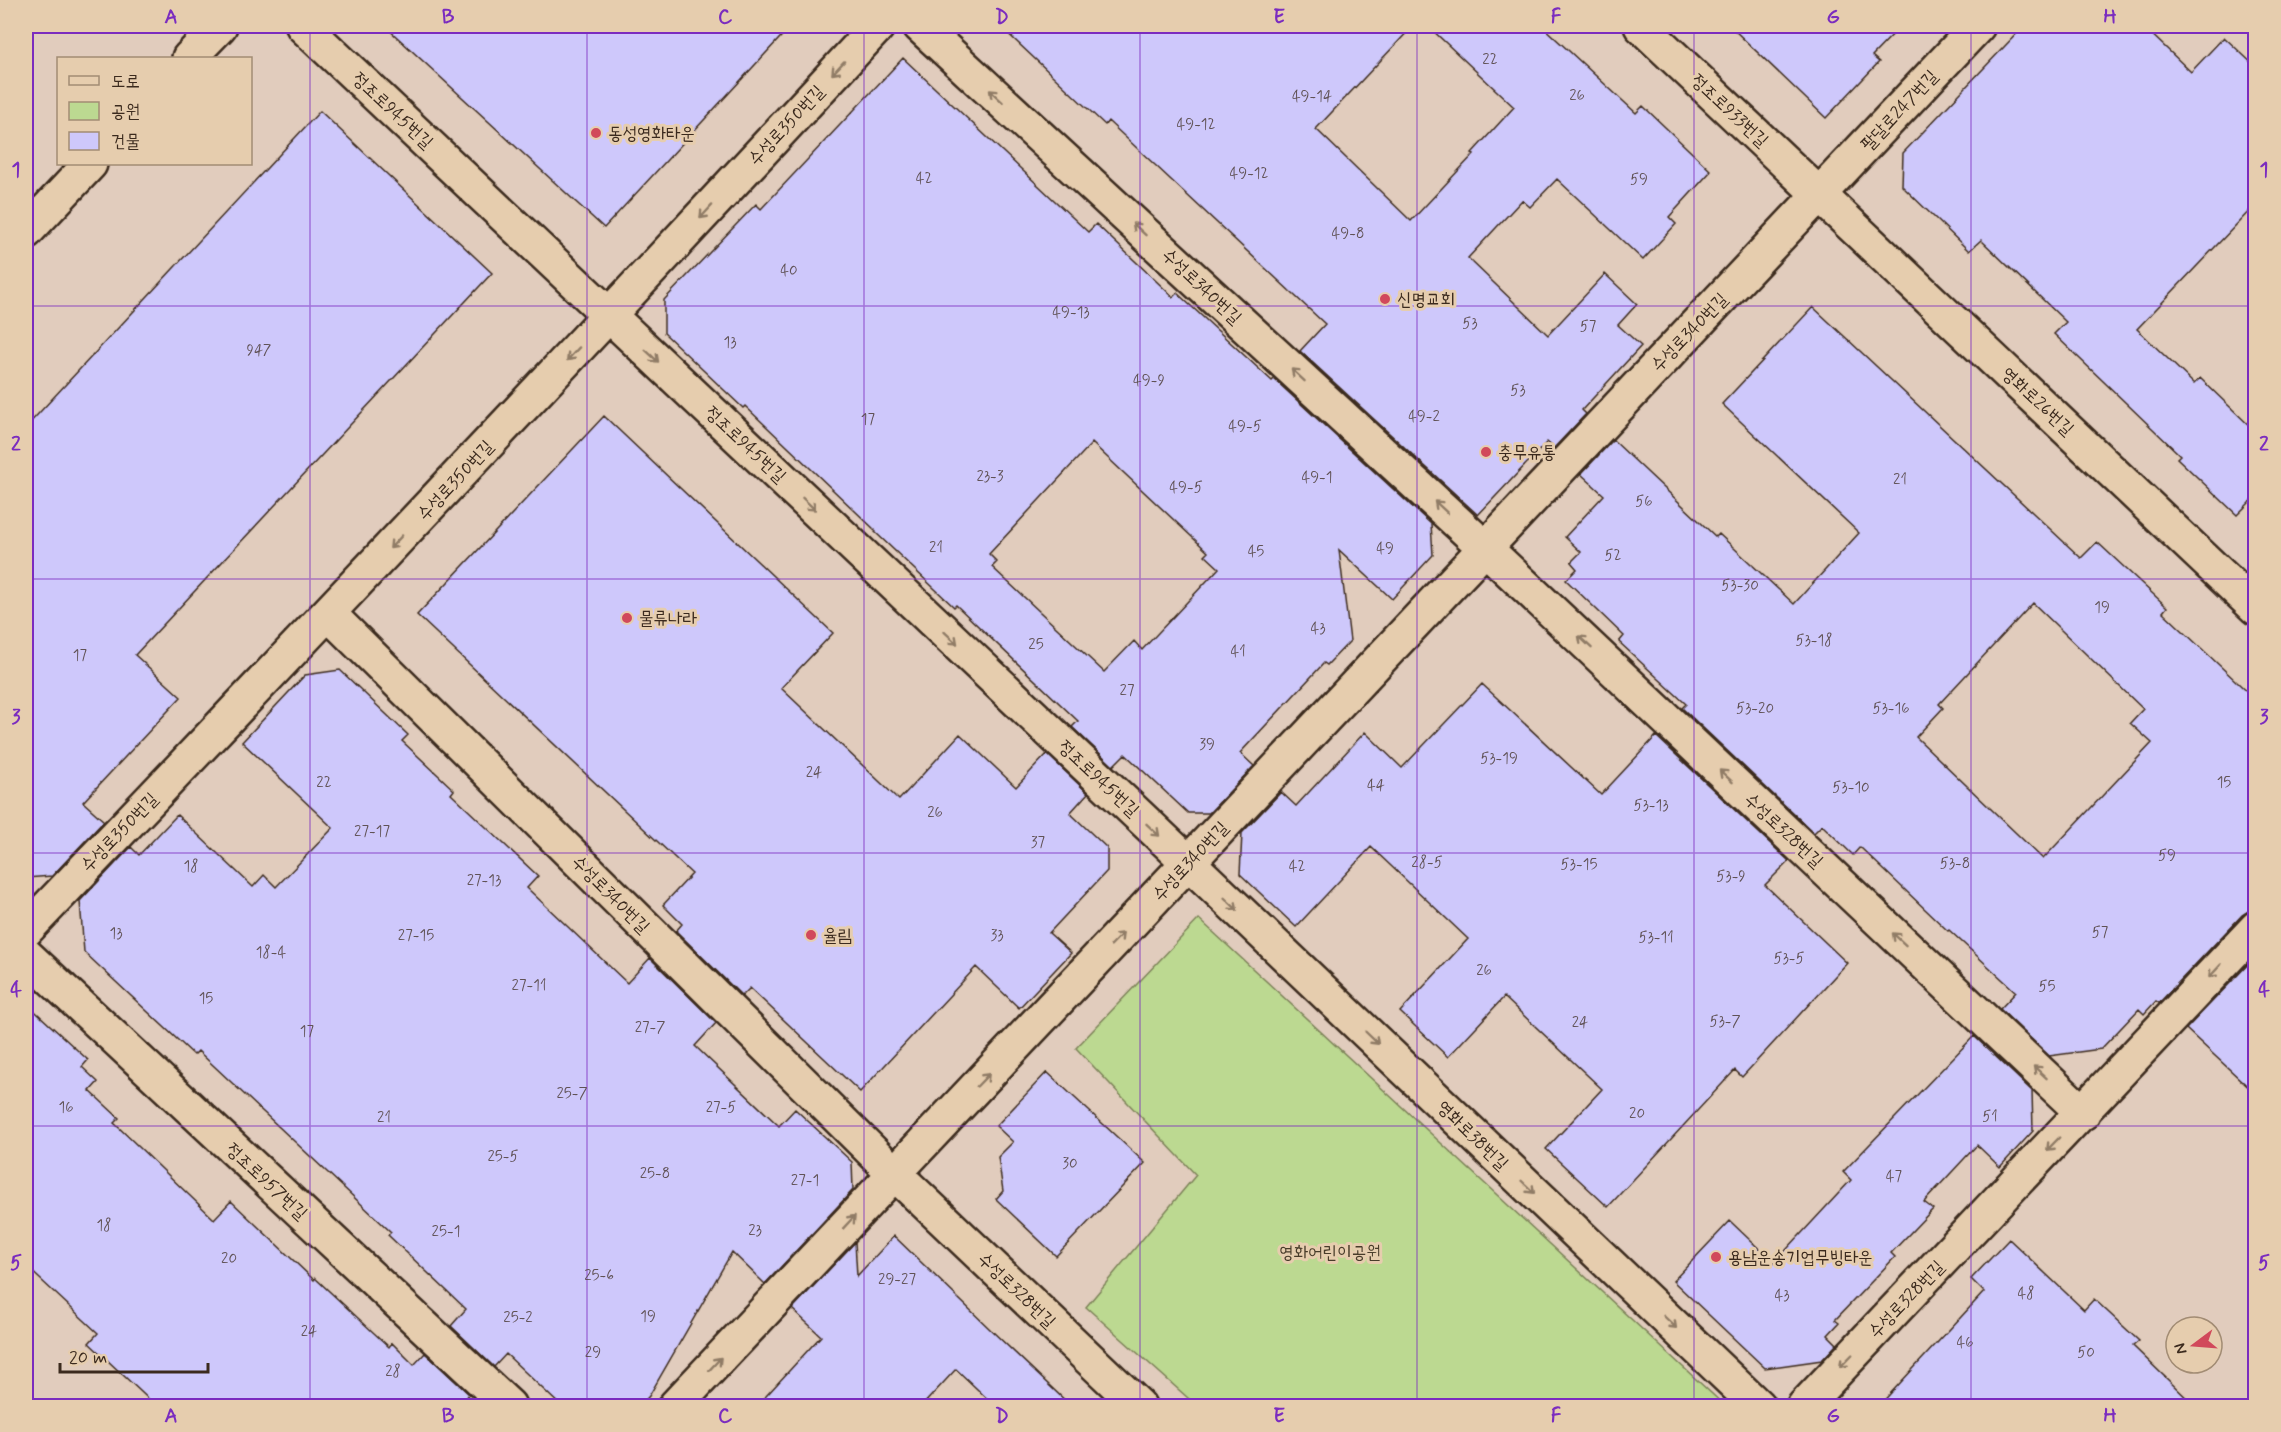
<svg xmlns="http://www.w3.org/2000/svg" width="2281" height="1432" font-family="Mynerve,'Poor Story',sans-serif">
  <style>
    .green { fill: #bcd991; stroke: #7c8258; stroke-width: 1.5 }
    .building { fill: #cec8fb; stroke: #3b2a1e; stroke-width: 1.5; fill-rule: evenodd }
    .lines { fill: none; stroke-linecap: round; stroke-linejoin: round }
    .street-casing { stroke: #3b2a1e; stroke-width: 38 }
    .secondary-casing { stroke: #3b2a1e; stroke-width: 38 }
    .street { stroke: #e6cdae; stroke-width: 33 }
    .secondary { stroke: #e6cdae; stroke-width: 33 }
    .oneway { stroke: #907c66 }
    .grid { fill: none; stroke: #7b2cbf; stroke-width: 1.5; stroke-opacity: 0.55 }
    .poi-dot { fill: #d1495b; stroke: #e6cdae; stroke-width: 2 }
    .labels { text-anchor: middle; stroke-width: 6; stroke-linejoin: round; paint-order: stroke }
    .number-label { font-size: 15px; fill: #605255 }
    .street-label { font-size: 18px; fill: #3b2a1e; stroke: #e6cdae }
    .poi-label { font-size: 18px; fill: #3b2a1e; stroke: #e6cdae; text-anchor: start }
    .park-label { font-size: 18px; fill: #483c2a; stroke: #e6cdae }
    .neatline { fill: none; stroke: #7b2cbf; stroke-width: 2 }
    .grid-label { font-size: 20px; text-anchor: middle; font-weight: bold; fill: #7b2cbf }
  </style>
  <rect width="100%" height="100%" fill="#e1ccbd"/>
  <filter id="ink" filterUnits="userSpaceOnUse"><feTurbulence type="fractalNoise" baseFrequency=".0167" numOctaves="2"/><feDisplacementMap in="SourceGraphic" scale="12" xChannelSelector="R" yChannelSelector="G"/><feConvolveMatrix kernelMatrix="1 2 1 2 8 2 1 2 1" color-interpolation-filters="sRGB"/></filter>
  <g filter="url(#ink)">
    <path class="green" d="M1199,919L1725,1406H1197L1086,1307L1196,1175L1076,1048Z"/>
    <path class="building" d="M385,26H791L604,228Z
      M1000,26H1413L1316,129L1411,221L1474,154L1472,153L1514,107L1428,26H1542L1636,113L1643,106L1711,171L1669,217L1676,224L1643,260L1557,179L1530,207L1522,200L1468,258L1548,335L1605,274L1637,304L1618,325L1641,346L1582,410L1586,414L1554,448L1547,442L1478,515L1300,351L1325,324L1108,121L1105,125Z
      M1730,26H1901L1872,56L1879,62L1826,118Z
      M2024,26H2143L2191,72L2224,37L2256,67V204L2137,329L2194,384L2200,378L2256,432V496L2237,515L2177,458L2180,455L2152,428L2054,334L2066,322L1981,240L1969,251L1902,186L1903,153Z
      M903,58L1088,232L1096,224L1173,297L1177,293L1272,381L1274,379L1431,524L1433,555L1392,599L1339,550L1350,641L1327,665L1324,663L1240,753L1254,766L1209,813H1188L1125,754L1113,766L1072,727L1078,721L956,605L954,607L875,532L876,531L745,406L743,408L664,333V300L756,204L761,209ZM1092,443L1208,552L1205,555L1219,568L1142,650L1134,641L1104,672L992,567L997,562L989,554Z
      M320,111L492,273L135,655L181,697L83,802L104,821L52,876L26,878V427Z
      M1813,307L2081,558L2097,542L2167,607L2163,612L2256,700V910H2250L2242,915L2159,1003L2156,1001L2144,1014L2139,1009L2101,1049L2049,1056L2000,1009L2016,992L1949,930L1948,931L1860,847L1853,855L1822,825L1814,833L1682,708L1686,704L1619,642L1624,636L1566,580L1577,569L1571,562L1581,552L1565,537L1604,495L1581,474L1613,440L1716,537L1719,534L1794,604L1859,533L1722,404ZM2033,603L2143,709L2130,723L2152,743L2043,859L1916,737L1943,708L1939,704Z
      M604,416L833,633L781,688L899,800L960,734L1016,787L1047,754L1088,793L1070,813L1107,848V871L1049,933L1071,953L1019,1008L976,967L860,1092L750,988L742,996L676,931L682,924L663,905L692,874L417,615Z
      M340,670L408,735L402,741L454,790L451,794L538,876L527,888L627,983L650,958L716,1023L695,1046L779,1126L795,1109L852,1162L853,1190L765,1284L732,1252L649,1396L639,1407H562L506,1354L494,1367L451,1326L466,1309L388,1235L391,1232L198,1051L194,1055L84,952L80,901L131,847L139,855L177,815L253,887L264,875L276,887L333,828L242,742L305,675Z
      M1482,684L1601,795L1656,736L1789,861L1765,885L1847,963L1742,1077L1735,1070L1608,1207L1546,1149L1602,1089L1504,997L1448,1057L1400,1012L1468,939L1371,847L1296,927L1240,874L1242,833L1281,792L1296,806L1365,732L1402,768Z
      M2256,956V1094L2186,1029Z
      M26,1003L88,1060L82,1067L98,1082L90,1091L119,1118L114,1123L214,1219L231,1201L314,1280L315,1278L389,1347L392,1343L414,1365L425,1353L469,1394L458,1407H157L89,1343L98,1333L26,1266Z
      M1974,1036L2032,1091L2033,1131L2000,1167L1977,1145L1924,1202L1933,1209L1891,1253L1895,1257L1835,1320L1839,1323L1828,1335L1837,1344L1822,1360L1765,1368L1673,1281L1730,1221L1774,1263L1851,1180L1843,1172Z
      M1047,1072L1145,1163L1056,1256L996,1199L1003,1191L998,1157L1013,1142L996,1126Z
      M894,1236L992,1331L1072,1407H996L956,1369L921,1407H756L821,1336L792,1309L855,1242L857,1276Z
      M2009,1239L2084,1310L2094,1299L2139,1341L2133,1346L2196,1407H1878L1984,1292L1971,1279Z"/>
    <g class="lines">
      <defs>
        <path id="street" d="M303,26L1189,863L1758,1406
          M920,26L1484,547L2083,1113
          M329,614L894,1173L1139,1406
          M26,930C312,631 597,330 878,26
          M26,955L509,1406
          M675,1406L1978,26
          M1804,1406L2256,928"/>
        <path id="secondary" d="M1641,26L2256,608
          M189,58L220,26
          M26,232L90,164"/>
      </defs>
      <use href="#street" class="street-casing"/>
      <use href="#secondary" class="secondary-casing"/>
      <use href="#street" class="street"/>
      <use href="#secondary" class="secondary"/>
    </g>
    <defs><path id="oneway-shaft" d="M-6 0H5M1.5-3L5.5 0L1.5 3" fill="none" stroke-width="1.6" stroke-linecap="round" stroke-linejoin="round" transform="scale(1.5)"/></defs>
    <g class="oneway">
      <use href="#oneway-shaft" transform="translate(838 68) rotate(133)"/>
      <use href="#oneway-shaft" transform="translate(996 96) rotate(-137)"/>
      <use href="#oneway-shaft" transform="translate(706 212) rotate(133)"/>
      <use href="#oneway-shaft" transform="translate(1139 229) rotate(-137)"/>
      <use href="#oneway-shaft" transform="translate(573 354) rotate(133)"/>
      <use href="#oneway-shaft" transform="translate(652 356) rotate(43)"/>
      <use href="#oneway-shaft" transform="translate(1298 375) rotate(-137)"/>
      <use href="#oneway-shaft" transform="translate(809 504) rotate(43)"/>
      <use href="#oneway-shaft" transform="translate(1441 507) rotate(-137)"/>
      <use href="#oneway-shaft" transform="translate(396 542) rotate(133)"/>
      <use href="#oneway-shaft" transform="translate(951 638) rotate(43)"/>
      <use href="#oneway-shaft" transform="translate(1585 642) rotate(-137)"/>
      <use href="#oneway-shaft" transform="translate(1726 776) rotate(-137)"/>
      <use href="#oneway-shaft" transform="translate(1153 830) rotate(43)"/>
      <use href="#oneway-shaft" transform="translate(1231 904) rotate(44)"/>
      <use href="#oneway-shaft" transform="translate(1117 939) rotate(-46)"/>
      <use href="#oneway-shaft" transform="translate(1899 939) rotate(-137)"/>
      <use href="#oneway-shaft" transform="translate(2215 971) rotate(133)"/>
      <use href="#oneway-shaft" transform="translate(1372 1038) rotate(44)"/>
      <use href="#oneway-shaft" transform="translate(2040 1072) rotate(-137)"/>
      <use href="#oneway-shaft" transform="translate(983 1080) rotate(-46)"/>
      <use href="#oneway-shaft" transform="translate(2053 1144) rotate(134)"/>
      <use href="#oneway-shaft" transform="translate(1528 1187) rotate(44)"/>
      <use href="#oneway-shaft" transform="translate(849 1222) rotate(-47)"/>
      <use href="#oneway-shaft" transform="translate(1670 1322) rotate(44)"/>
      <use href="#oneway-shaft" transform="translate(1846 1361) rotate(134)"/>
      <use href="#oneway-shaft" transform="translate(715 1364) rotate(-47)"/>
    </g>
  </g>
  <path class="grid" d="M310,26V1406M587,26V1406M864,26V1406M1140,26V1406M1417,26V1406M1694,26V1406M1971,26V1406M26,306H2256M26,579H2256M26,853H2256M26,1126H2256"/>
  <g class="poi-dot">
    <circle cx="596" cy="133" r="6"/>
    <circle cx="1385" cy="299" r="6"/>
    <circle cx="1486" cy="452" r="6"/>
    <circle cx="627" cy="618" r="6"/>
    <circle cx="811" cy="935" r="6"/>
    <circle cx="1716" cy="1257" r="6"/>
  </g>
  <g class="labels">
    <g class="number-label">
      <text x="1490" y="64">22</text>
      <text x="1577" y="100">26</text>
      <text x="1312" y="101">49-14</text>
      <text x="1196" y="129">49-12</text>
      <text x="1249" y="178">49-12</text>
      <text x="924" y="183">42</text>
      <text x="1639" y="184">59</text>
      <text x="1348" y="238">49-8</text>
      <text x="789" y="275">40</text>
      <text x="1071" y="317">49-13</text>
      <text x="1470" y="328">53</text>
      <text x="1588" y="331">57</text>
      <text x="730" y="347">13</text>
      <text x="259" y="355">947</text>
      <text x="1149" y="385">49-9</text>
      <text x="1518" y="395">53</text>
      <text x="1424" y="421">49-2</text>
      <text x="868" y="424">17</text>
      <text x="1245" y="431">49-5</text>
      <text x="990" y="481">23-3</text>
      <text x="1317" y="482">49-1</text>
      <text x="1900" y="484">21</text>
      <text x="1186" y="492">49-5</text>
      <text x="1644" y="506">56</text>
      <text x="936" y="552">21</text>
      <text x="1385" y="553">49</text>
      <text x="1256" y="556">45</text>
      <text x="1613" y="560">52</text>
      <text x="1740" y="590">53-30</text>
      <text x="2102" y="612">19</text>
      <text x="1318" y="633">43</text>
      <text x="1814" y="645">53-18</text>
      <text x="1036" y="649">25</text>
      <text x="1238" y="656">41</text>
      <text x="80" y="660">17</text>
      <text x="1127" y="695">27</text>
      <text x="1755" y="713">53-20</text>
      <text x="1891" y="713">53-16</text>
      <text x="1207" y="749">39</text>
      <text x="1499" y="763">53-19</text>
      <text x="814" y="777">24</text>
      <text x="324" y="787">22</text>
      <text x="2224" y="787">15</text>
      <text x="1376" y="790">44</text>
      <text x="1851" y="792">53-10</text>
      <text x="1651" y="810">53-13</text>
      <text x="935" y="817">26</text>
      <text x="372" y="836">27-17</text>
      <text x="1038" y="847">37</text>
      <text x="2167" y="860">59</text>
      <text x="1427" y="867">28-5</text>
      <text x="1955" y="868">53-8</text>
      <text x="1579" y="869">53-15</text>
      <text x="191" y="871">18</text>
      <text x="1297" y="871">42</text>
      <text x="1731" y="881">53-9</text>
      <text x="484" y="885">27-13</text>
      <text x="2100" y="937">57</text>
      <text x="116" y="938">13</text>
      <text x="416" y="940">27-15</text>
      <text x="997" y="940">33</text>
      <text x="1656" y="942">53-11</text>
      <text x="271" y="957">18-4</text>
      <text x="1789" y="963">53-5</text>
      <text x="1484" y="975">26</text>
      <text x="529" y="990">27-11</text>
      <text x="2047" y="991">55</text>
      <text x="206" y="1003">15</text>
      <text x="1725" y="1026">53-7</text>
      <text x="1580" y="1027">24</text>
      <text x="650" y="1032">27-7</text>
      <text x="307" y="1036">17</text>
      <text x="572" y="1098">25-7</text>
      <text x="66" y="1112">16</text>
      <text x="721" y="1112">27-5</text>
      <text x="1637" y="1118">20</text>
      <text x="1990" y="1121">51</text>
      <text x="384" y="1122">21</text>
      <text x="503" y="1161">25-5</text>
      <text x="1070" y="1168">30</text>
      <text x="655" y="1178">25-8</text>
      <text x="1894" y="1181">47</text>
      <text x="805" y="1185">27-1</text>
      <text x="104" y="1230">18</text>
      <text x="755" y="1235">23</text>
      <text x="446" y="1236">25-1</text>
      <text x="229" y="1263">20</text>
      <text x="599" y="1280">25-6</text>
      <text x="897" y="1284">29-27</text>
      <text x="2026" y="1298">48</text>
      <text x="1782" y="1300">43</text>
      <text x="648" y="1321">19</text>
      <text x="518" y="1322">25-2</text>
      <text x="309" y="1336">24</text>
      <text x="1965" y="1347">46</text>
      <text x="593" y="1357">29</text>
      <text x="2086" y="1357">50</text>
      <text x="393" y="1376">28</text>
    </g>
    <g class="street-label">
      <text transform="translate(393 110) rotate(43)" y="6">정조로945번길</text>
      <text transform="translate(1730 110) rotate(43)" y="6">정조로933번길</text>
      <text transform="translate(1899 110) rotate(-47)" y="6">팔달로247번길</text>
      <text transform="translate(786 125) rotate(-47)" y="6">수성로350번길</text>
      <text transform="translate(1202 286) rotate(43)" y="6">수성로340번길</text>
      <text transform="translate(1689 332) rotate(-46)" y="6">수성로340번길</text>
      <text transform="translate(2038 401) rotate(43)" y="6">영화로26번길</text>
      <text transform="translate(746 444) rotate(43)" y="6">정조로945번길</text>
      <text transform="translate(455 480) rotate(-47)" y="6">수성로350번길</text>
      <text transform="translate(1099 778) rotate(43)" y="6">정조로945번길</text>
      <text transform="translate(1784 830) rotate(43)" y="6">수성로328번길</text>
      <text transform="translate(119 832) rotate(-46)" y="6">수성로350번길</text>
      <text transform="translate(1190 861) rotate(-47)" y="6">수성로340번길</text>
      <text transform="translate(611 894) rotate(45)" y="6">수성로340번길</text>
      <text transform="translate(1473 1135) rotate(44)" y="6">영화로38번길</text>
      <text transform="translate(267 1181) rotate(43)" y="6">정조로957번길</text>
      <text transform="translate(1017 1290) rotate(44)" y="6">수성로328번길</text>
      <text transform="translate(1906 1299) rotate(-46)" y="6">수성로328번길</text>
    </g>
    <g class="poi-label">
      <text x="608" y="139">동성영화타운</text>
      <text x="1397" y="305">신명교회</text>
      <text x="1498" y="458">충무유통</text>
      <text x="639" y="624">물류나라</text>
      <text x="823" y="941">율림</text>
      <text x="1728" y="1263">용남운송기업무빙타운</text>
    </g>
    <g class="park-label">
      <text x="1330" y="1258">영화어린이공원</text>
    </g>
  </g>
  <rect width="2281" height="1432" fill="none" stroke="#e6cdae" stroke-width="66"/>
  <rect x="57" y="57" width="195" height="108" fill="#e6cdae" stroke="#a28c74" stroke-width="1.5"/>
  <rect x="69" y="76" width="30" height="9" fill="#e6cdae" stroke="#a28c74" stroke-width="1.5"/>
  <text x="111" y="87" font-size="18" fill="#3b2a1e">도로</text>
  <rect x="69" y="102" width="30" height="18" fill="#bcd991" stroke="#a28c74" stroke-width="1.5"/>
  <text x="111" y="117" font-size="18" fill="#3b2a1e">공원</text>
  <rect x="69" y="132" width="30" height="18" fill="#cec8fb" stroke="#a28c74" stroke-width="1.5"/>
  <text x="111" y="147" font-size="18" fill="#3b2a1e">건물</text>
  <g transform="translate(2194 1345) rotate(254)"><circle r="28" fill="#e6cdae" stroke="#a28c74" stroke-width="1.5"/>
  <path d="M0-4.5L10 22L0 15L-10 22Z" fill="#d1495b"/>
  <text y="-9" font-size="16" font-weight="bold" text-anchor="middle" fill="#3b2a1e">N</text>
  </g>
  <path d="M60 1363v9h148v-9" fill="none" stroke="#3b2a1e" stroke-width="3"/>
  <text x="69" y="1363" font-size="18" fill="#3b2a1e" stroke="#e6cdae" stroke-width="4.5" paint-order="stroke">20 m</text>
  <rect x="33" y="33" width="2215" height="1366" class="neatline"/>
  <g class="grid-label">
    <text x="171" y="23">A</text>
    <text x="448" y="23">B</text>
    <text x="725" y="23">C</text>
    <text x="1002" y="23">D</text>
    <text x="1279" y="23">E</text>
    <text x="1556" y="23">F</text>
    <text x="1833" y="23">G</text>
    <text x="2110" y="23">H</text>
    <text x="16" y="176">1</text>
    <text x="2264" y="176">1</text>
    <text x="16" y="450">2</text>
    <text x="2264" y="450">2</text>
    <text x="16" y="723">3</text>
    <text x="2264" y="723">3</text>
    <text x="16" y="996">4</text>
    <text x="2264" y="996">4</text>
    <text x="16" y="1269">5</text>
    <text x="2264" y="1269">5</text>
    <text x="171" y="1422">A</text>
    <text x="448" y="1422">B</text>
    <text x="725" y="1422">C</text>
    <text x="1002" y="1422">D</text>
    <text x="1279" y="1422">E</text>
    <text x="1556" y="1422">F</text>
    <text x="1833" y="1422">G</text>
    <text x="2110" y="1422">H</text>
  </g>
</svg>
